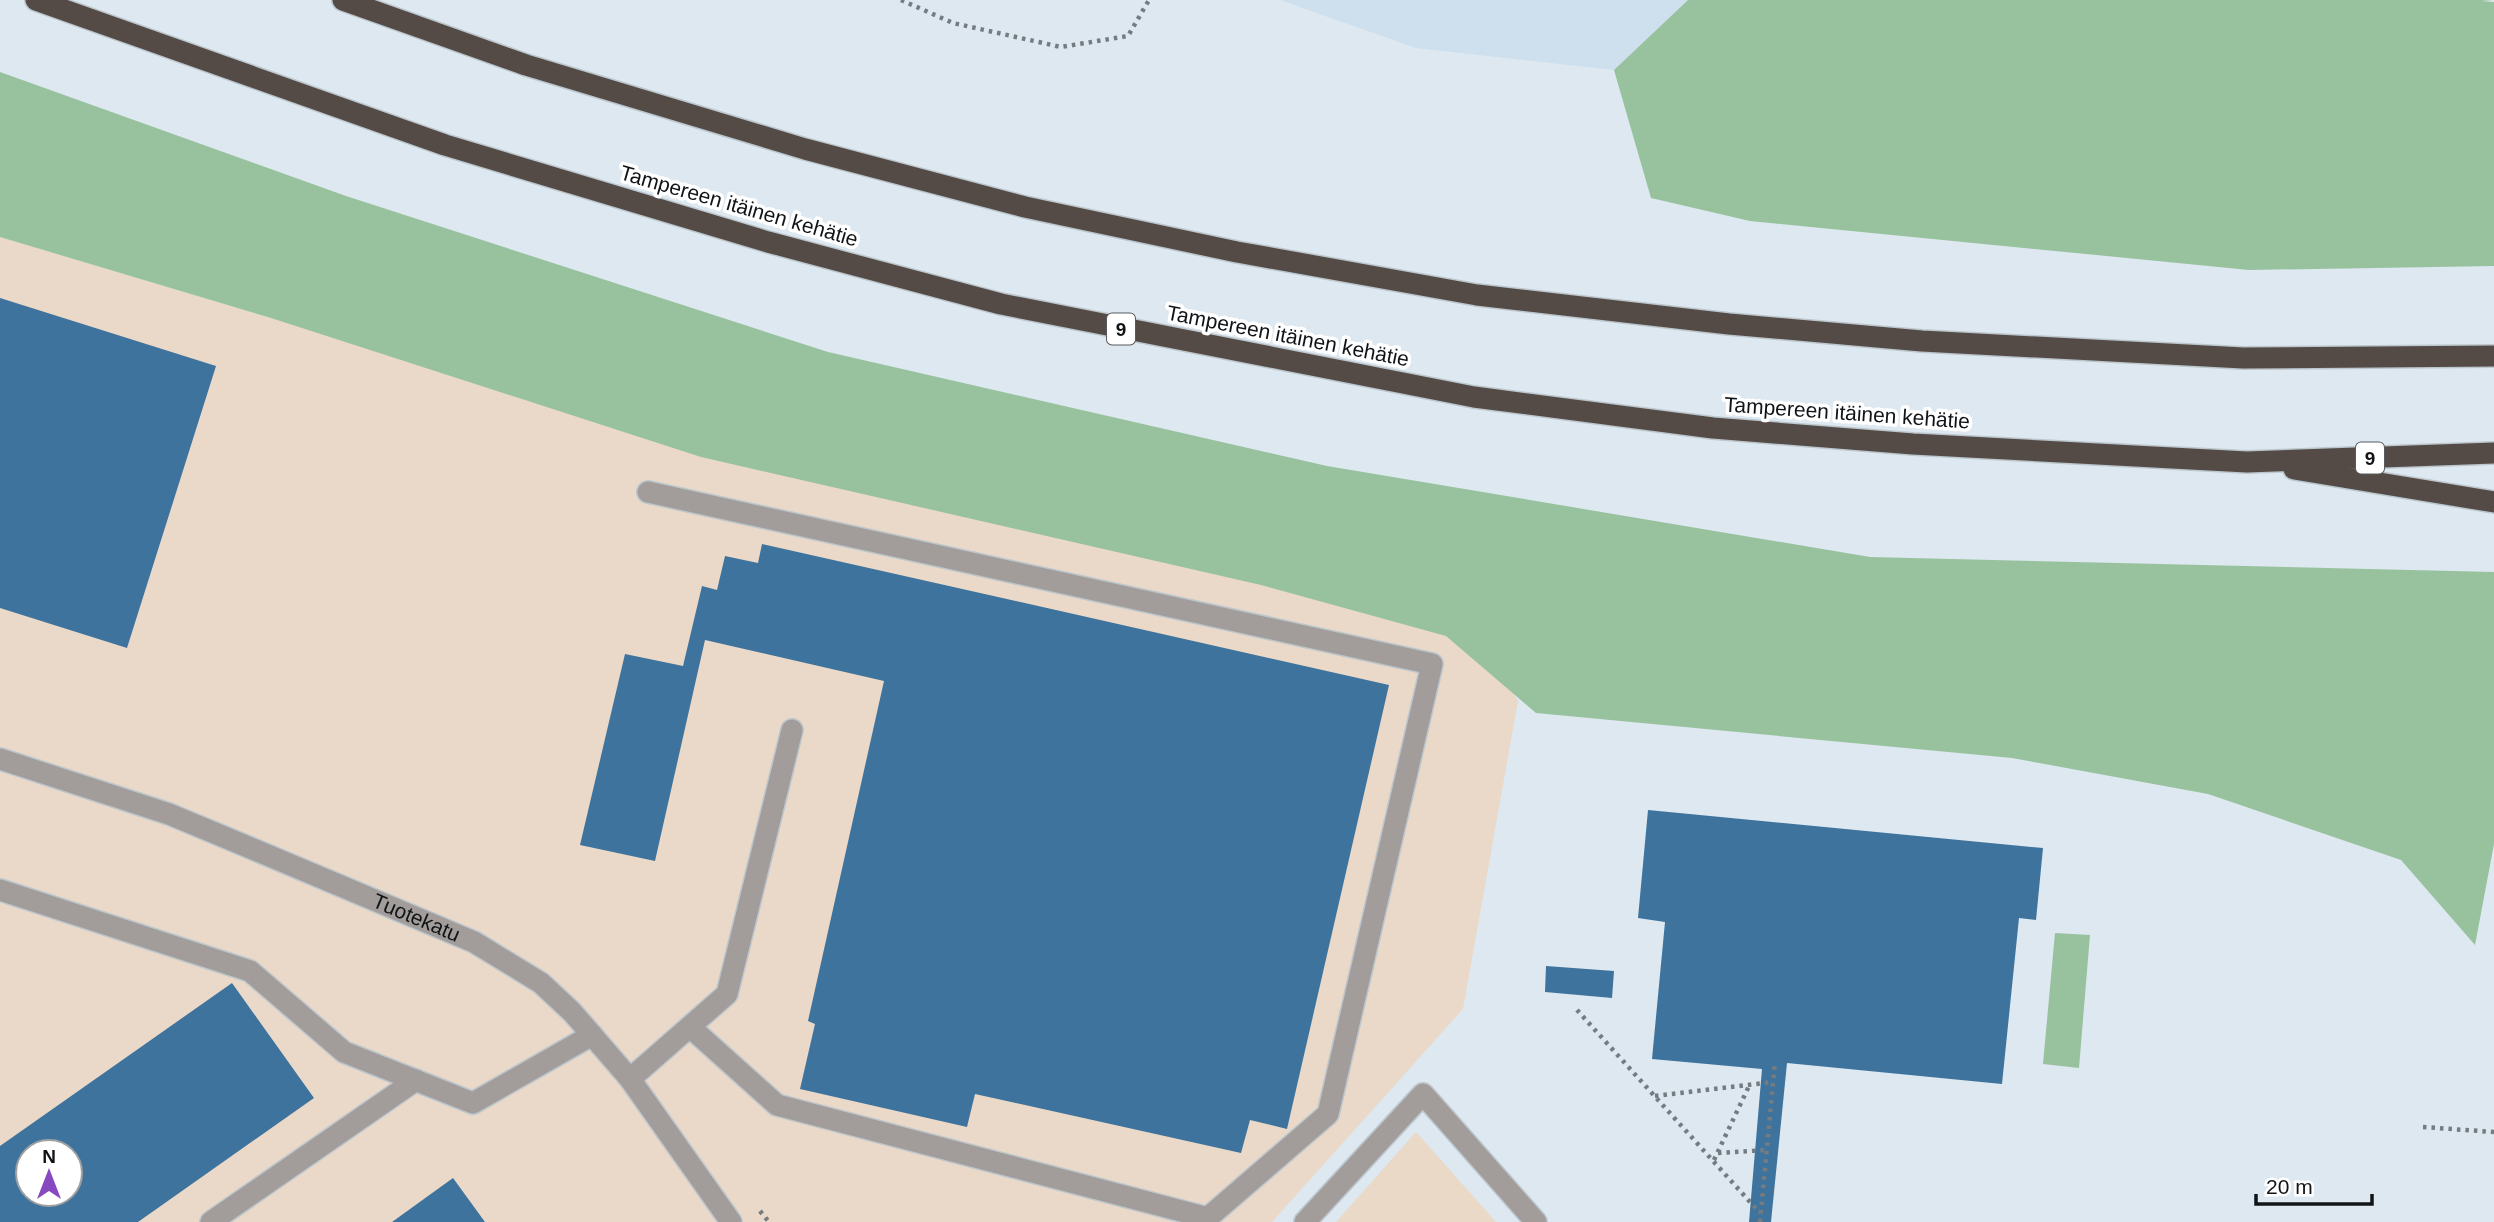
<svg xmlns="http://www.w3.org/2000/svg" width="2494" height="1222" font-family="Helvetica,sans-serif">
  <style>
    .commercial { fill: #ebd9c8 }
    .industrial { fill: #ead9c8; fill-rule: evenodd }
    .built { fill: #cedfed }
    .green { fill: #98c29e }
    .building { fill: #3e739d; fill-rule: evenodd }
    .lines { fill: none; stroke-linecap: round; stroke-linejoin: round }
    .minor-casing { stroke: #bcc6cd; stroke-width: 24 }
    .highway-casing { stroke: #bcc6cd; stroke-width: 24 }
    .path { stroke: #757c81; stroke-width: 4.5; stroke-dasharray: 3.5 5; stroke-linecap: butt }
    .minor { stroke: #a29d9a; stroke-width: 21 }
    .highway { stroke: #554b46; stroke-width: 21 }
    .labels { text-anchor: middle; stroke-width: 7; stroke-linejoin: round; paint-order: stroke }
    .shield { fill: #fff; stroke: #585a5d; stroke-width: 2 }
    .shield-label { font-size: 19px; font-weight: bold; fill: #111417 }
    .street-label { font-size: 21px; fill: #111417; stroke: #fff }
  </style>
  <rect width="100%" height="100%" fill="#dde8f0"/>
  <path class="commercial" d="M1416,1132L1496,1222H1336Z"/>
  <path class="industrial" d="M0,237L271,318L1471,629L1518,701L1463,1009L1272,1222H0ZM28,1152H70V1194H28Z"/>
  <path class="built" d="M1280,0H1688L1614,70L1416,48Z"/>
  <path class="green" d="M1688,0H2494L2481,1L2494,2V266L2249,270L1750,221L1651,198L1614,70Z
    M0,72L346,196L828,352L1327,466L1870,557L2494,572V844L2475,945L2401,860L2208,794L2012,758L1536,713L1446,636L1261,585L701,457L271,318L0,237Z
    M2055,933L2090,935L2079,1068L2043,1064Z"/>
  <path class="building" d="M0,298L216,366L127,648L0,608Z
    M762,544L1389,685L1287,1129L1250,1120L1241,1153L975,1094L967,1127L800,1089L815,1024L808,1021L884,681L705,640L655,861L580,845L625,654L683,666L702,586L717,590L725,556L758,563Z
    M1648,810L2043,848L2036,920L2019,918L2002,1084L1787,1063L1771,1222H1749L1762,1069L1652,1059L1665,922L1638,918Z
    M1546,966L1614,971L1612,998L1545,992Z
    M232,983L314,1098L138,1222H0V1146ZM28,1152H70V1194H28Z
    M453,1178L485,1222H392Z"/>
  <g class="lines">
    <defs>
      <g id="minor">
        <path d="M648,492L1432,664L1328,1114L1203,1222"/>
        <path id="s1" d="M0,759L169,814L241,844L474,942L541,983L572,1012L630,1079L731,1222"/>
        <path d="M0,890L250,971L344,1052L473,1103L592,1035"/>
        <path d="M690,1027L777,1105L1208,1218"/>
        <path d="M630,1079L727,994L792,730"/>
        <path d="M211,1222L416,1080"/>
        <path d="M1305,1222L1423,1094L1536,1222"/>
      </g>
      <path id="highway" d="M36,0L445,145L768,242L1001,304L1474,397L1713,428L1913,444L2247,462L2494,453
        M343,0L526,65L805,149L1025,207L1237,252L1477,295L1729,324L1922,341L2243,358L2494,356
        M2294,469L2494,502"/>
    </defs>
    <use href="#minor" class="minor-casing"/>
    <use href="#highway" class="highway-casing"/>
    <path class="path" d="M901,0L953,23L1061,47L1128,36L1149,0
      M1577,1010L1760,1213
      M1655,1096L1773,1082
      M2423,1127L2494,1132
      M1718,1153L1766,1150
      M1714,1160L1749,1086
      M760,1211L769,1222
      M1760,1222L1775,1062"/>
    <use href="#minor" class="minor"/>
    <use href="#highway" class="highway"/>
  </g>
  <g class="labels">
    <g class="shield">
      <rect x="1107" y="313.5" width="28" height="31" rx="5"/>
      <rect x="2356" y="442.5" width="28" height="31" rx="5"/>
    </g>
    <g class="shield-label">
      <text x="1121" y="336">9</text>
      <text x="2370" y="465">9</text>
    </g>
    <g class="street-label">
      <text transform="translate(739 206) rotate(16)" y="7">Tampereen itäinen kehätie</text>
      <text transform="translate(1288 336) rotate(11)" y="7">Tampereen itäinen kehätie</text>
      <text transform="translate(1847 413) rotate(4)" y="7">Tampereen itäinen kehätie</text>
      <text dy="7" stroke="none"><textPath href="#s1" startOffset="446">Tuotekatu</textPath></text>
    </g>
  </g>
  <g transform="translate(49 1173)"><circle r="33" fill="#ffffff" stroke="#a0a1a2" stroke-width="2"/>
  <path d="M0-5L12 26L0 18L-12 26Z" fill="#8749bf"/>
  <text y="-10" font-size="19" font-weight="bold" text-anchor="middle" fill="#111417">N</text>
  </g>
  <path d="M2256 1194v10h116v-10" fill="none" stroke="#111417" stroke-width="3.5"/>
  <text x="2266" y="1194" font-size="21" fill="#111417" stroke="#ffffff" stroke-width="5" paint-order="stroke">20 m</text>
</svg>
